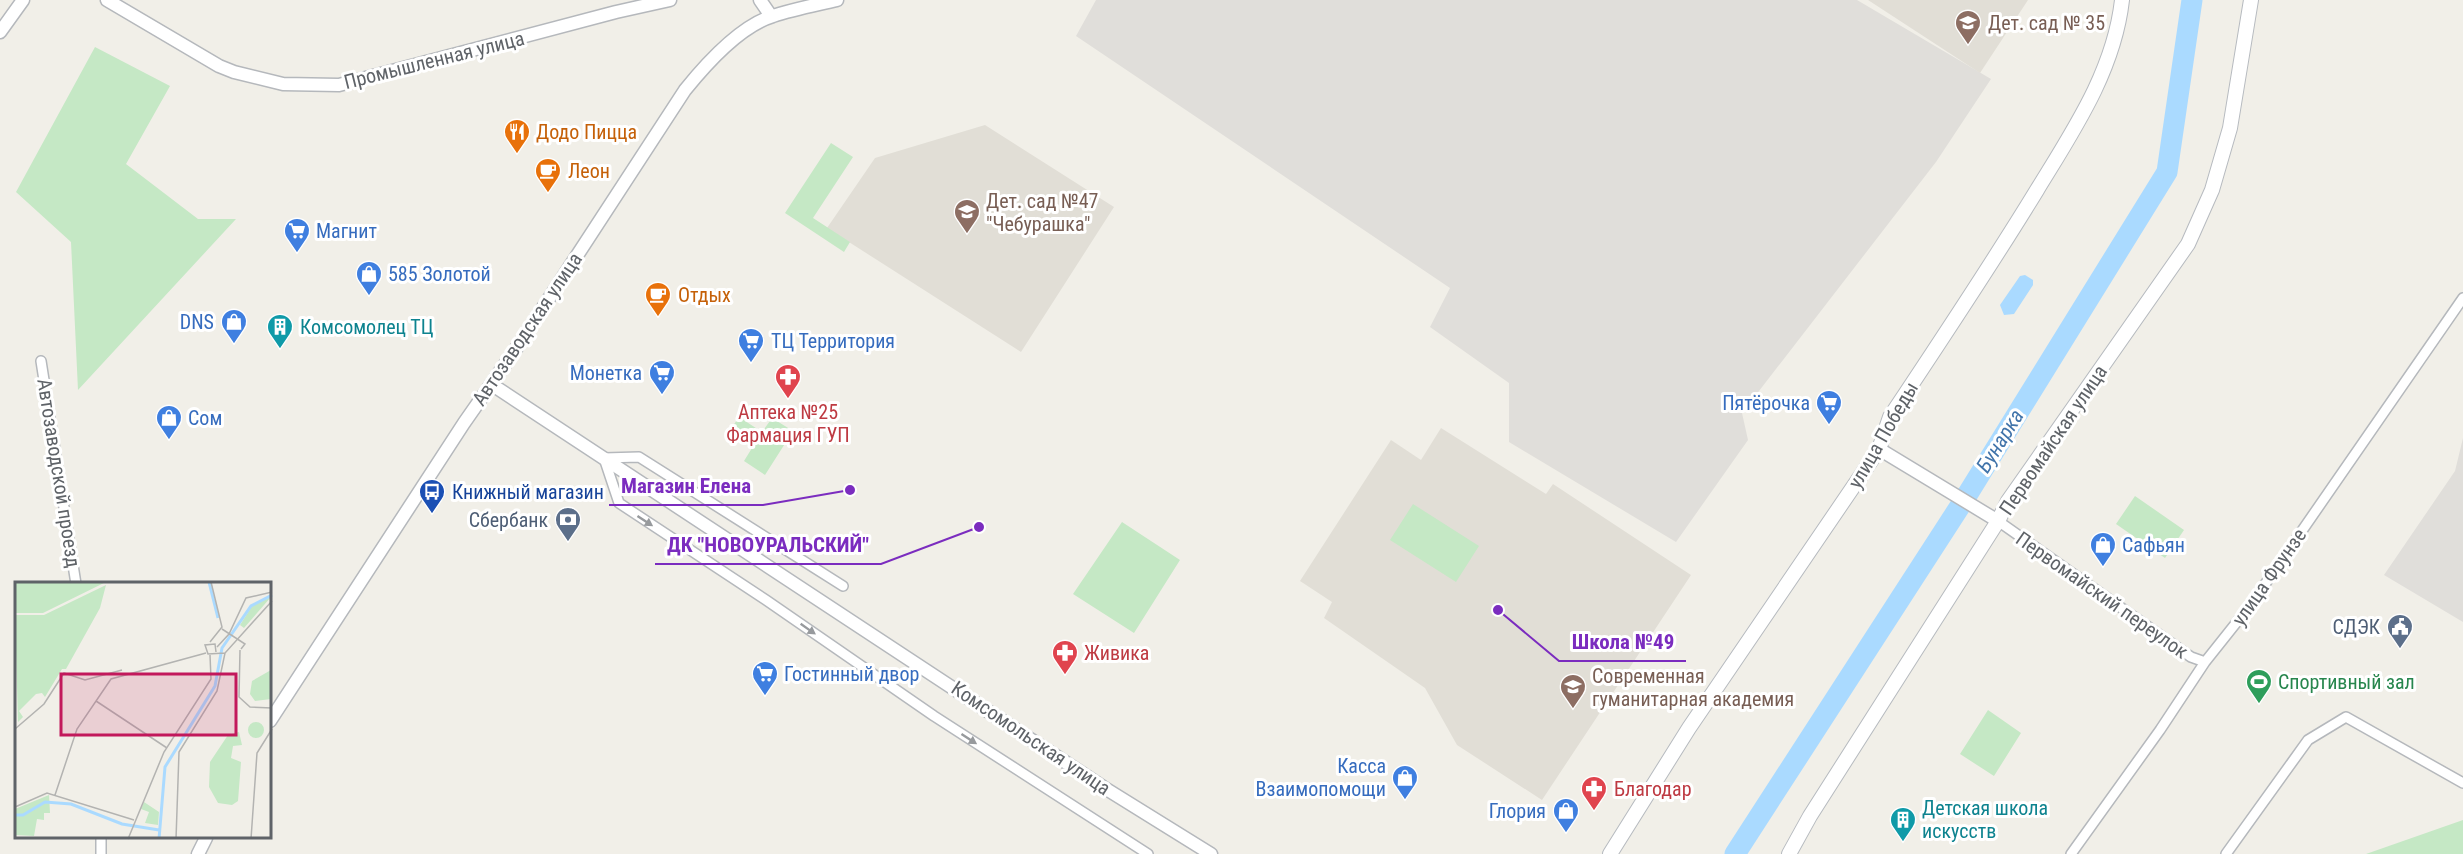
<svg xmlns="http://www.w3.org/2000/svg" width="2463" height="854" font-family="'Roboto Condensed',sans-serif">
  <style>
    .industrial { fill: #e0deda }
    .education { fill: #e1ded6 }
    .green { fill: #c5e8c5 }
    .water { fill: #aadaff }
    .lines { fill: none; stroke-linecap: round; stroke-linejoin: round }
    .river { stroke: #aadaff; stroke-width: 21 }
    .minor-casing { stroke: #b5b8bc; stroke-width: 12 }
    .tertiary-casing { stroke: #b5b8bc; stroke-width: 15 }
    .secondary-casing { stroke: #b6babf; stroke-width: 16 }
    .minor { stroke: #fff; stroke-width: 9 }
    .tertiary { stroke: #fff; stroke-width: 12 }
    .secondary { stroke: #fff; stroke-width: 14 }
    .oneway { fill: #979a9d }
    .labels { text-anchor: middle; stroke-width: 6; stroke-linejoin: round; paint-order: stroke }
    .education-label { font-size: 20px; fill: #785e54; stroke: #fff; text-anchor: start }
    .street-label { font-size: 20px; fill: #5f6368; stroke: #fff }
    .food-label { font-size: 20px; fill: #c56008; stroke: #fff; text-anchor: start }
    .shop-label { font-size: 20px; fill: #366cbe; stroke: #fff; text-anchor: start }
    .culture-label { font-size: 20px; fill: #0d838f; stroke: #fff; text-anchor: start }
    .health-label { font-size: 20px; fill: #be3a42; stroke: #fff; text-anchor: start }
    .transit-label { font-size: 20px; fill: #164399; stroke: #fff; text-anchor: start }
    .service-label { font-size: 20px; fill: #4e5e75; stroke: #fff; text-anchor: end }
    .leisure-label { font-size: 20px; fill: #27864d; stroke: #fff; text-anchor: start }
    .water-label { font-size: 21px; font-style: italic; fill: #4174aa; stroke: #fff }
    .inset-river { fill: none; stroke: #aadaff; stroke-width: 3 }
    .inset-road { fill: none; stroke: #b3b3b1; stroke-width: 1.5 }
    .view { fill: #c2185b; fill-opacity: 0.15; stroke: #c2185b; stroke-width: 3 }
    .inset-edge { fill: none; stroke: #5f6368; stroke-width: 3 }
    .leader { fill: none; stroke: #7b2cbf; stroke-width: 2 }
    .callout-dot { fill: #7b2cbf; stroke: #fff; stroke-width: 2 }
    .callout-label { font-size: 21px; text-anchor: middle; font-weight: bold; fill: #7b2cbf; stroke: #fff; stroke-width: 6; stroke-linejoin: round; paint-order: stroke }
  </style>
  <rect width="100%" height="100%" fill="#f1efe8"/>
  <path class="industrial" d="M1096,0H1857L1991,79L1936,162L1742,413L1748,440L1676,542L1509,442V383L1430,327L1450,288L1076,36Z
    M2463,438V622L2384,575L2455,471Z"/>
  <path class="education" d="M1868,0H2028L1980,73Z
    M985,125L1114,207L1021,352L827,228L875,158Z
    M1441,428L1546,494L1553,484L1691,575L1542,800L1457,745L1425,688L1324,618L1332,602L1300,581L1391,440L1421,460Z"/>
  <path class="green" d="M95,47L170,86L126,164L198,219H236L78,390L71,242L16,192Z
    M831,143L853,157L813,218L850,242L844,252L785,213Z
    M739,417L762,432L772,418L793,431L765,475L744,461L752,448L728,433Z
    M2135,496L2184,530L2165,558L2116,524Z
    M1413,504L1479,546L1456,582L1390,540Z
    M1122,522L1180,560L1134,633L1073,594Z
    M1988,710L2021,733L1994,776L1960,754Z
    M2463,820V854H2366Z"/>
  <path class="water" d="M2025,275L2033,280V285L2014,314L2004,315L2000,305L2020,276Z"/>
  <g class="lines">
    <path class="river" d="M1735,854L1964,500L2167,172L2192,0"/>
    <defs>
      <path id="minor" d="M41,361L76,584
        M1998,521L2191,657L2205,662
        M843,586L639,457L604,458L619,503L766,600L934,716L1148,854
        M101,854V838
        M2071,854L2160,730L2205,662L2252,603L2463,298
        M2226,854L2308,740L2346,717L2463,783"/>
      <path id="tertiary" d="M107,0L219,66L234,72L283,84L339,85L616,12L670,0
        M760,0L771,16
        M0,32L23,0
        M491,384L1103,787L1211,854
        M1879,449L1998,521
        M270,721L464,423L520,343L685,90C706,64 740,26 773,16C794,9 816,5 837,0
        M198,854L206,838"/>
      <path id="secondary" d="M1610,854L1689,728L1879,449L1890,417C1940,342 1990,267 2037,190C2073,131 2114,71 2122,0
        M1789,854L1810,816L1998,521L2008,501L2188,244L2212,190L2230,128L2251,0"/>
    </defs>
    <use href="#minor" class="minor-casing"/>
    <use href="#tertiary" class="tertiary-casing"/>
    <use href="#secondary" class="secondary-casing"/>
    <use href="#minor" class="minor"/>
    <use href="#tertiary" class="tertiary"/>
    <use href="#secondary" class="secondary"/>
  </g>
  <defs><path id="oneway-solid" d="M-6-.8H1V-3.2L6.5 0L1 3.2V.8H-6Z" transform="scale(1.5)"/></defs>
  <g class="oneway">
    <use href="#oneway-solid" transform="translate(645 521) rotate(33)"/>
    <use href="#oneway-solid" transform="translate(808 629) rotate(35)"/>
    <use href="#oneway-solid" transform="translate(969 739) rotate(33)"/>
  </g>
  <defs>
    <symbol id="school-pin" viewBox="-11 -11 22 30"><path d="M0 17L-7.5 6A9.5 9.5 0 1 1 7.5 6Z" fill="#8d6e63" stroke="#fff"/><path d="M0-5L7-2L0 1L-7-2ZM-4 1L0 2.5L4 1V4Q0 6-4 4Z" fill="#fff"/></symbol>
    <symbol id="restaurant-pin" viewBox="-11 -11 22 30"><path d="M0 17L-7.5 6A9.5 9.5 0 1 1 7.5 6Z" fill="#e8710a" stroke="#fff"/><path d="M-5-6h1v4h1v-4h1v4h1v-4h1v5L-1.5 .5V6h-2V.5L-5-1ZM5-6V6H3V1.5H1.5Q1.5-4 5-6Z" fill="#fff"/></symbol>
    <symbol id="cafe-pin" viewBox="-11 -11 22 30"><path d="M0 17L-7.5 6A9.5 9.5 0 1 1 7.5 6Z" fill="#e8710a" stroke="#fff"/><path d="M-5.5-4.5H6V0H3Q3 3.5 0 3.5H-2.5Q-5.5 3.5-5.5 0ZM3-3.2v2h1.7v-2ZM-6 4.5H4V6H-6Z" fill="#fff"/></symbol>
    <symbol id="supermarket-pin" viewBox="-11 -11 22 30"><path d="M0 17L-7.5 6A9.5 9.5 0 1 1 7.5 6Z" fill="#3f7fe0" stroke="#fff"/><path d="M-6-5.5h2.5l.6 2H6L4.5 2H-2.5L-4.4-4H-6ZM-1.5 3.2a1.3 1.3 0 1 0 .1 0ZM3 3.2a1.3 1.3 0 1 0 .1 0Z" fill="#fff"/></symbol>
    <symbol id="shop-pin" viewBox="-11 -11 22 30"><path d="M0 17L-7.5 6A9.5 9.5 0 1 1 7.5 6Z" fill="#3f7fe0" stroke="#fff"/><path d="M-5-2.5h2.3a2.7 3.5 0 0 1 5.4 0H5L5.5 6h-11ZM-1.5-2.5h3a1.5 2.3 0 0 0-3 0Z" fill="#fff"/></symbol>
    <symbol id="building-pin" viewBox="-11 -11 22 30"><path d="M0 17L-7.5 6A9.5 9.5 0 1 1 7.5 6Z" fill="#0f9aa8" stroke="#fff"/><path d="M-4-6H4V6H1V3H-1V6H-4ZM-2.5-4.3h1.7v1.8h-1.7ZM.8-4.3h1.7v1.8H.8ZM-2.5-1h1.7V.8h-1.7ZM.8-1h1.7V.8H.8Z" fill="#fff"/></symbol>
    <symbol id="pharmacy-pin" viewBox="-11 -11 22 30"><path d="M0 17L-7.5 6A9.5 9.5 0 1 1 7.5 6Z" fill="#e0444e" stroke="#fff"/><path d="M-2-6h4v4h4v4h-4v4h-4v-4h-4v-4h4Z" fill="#fff"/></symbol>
    <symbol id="bus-pin" viewBox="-11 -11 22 30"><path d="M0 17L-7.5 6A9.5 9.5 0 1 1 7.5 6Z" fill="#1a4fb4" stroke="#fff"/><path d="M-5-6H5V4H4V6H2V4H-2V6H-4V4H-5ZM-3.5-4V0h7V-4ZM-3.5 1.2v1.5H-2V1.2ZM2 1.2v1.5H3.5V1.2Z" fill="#fff"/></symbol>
    <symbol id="bank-pin" viewBox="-11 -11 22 30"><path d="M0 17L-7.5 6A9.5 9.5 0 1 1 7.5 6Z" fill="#5c6f8a" stroke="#fff"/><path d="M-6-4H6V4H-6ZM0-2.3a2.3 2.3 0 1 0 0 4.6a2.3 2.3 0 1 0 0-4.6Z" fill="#fff"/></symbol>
    <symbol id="civic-pin" viewBox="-11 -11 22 30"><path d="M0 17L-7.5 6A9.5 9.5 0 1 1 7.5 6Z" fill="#5c6f8a" stroke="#fff"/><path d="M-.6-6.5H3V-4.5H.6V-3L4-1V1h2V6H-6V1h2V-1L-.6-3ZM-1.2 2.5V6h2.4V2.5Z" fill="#fff"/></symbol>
    <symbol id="stadium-pin" viewBox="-11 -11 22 30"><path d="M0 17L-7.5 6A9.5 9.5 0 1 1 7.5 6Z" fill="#2e9e5b" stroke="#fff"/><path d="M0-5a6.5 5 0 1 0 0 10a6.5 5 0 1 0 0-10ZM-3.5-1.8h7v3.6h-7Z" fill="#fff"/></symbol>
    <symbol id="university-pin" viewBox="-11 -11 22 30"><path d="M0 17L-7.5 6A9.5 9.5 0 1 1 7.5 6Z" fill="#8d6e63" stroke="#fff"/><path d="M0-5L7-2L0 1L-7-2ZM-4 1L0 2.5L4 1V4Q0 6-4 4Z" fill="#fff"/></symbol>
  </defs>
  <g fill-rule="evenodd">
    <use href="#school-pin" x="1953" y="8" width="30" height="40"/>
    <use href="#restaurant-pin" x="502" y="117" width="30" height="40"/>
    <use href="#cafe-pin" x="533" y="156" width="30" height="40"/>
    <use href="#school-pin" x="952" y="197" width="30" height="40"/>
    <use href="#supermarket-pin" x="282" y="216" width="30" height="40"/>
    <use href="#shop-pin" x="354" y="259" width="30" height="40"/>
    <use href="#cafe-pin" x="643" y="280" width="30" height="40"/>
    <use href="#shop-pin" x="219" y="307" width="30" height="40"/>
    <use href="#building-pin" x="265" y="312" width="30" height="40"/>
    <use href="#supermarket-pin" x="736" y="326" width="30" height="40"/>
    <use href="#supermarket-pin" x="647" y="358" width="30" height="40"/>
    <use href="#pharmacy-pin" x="773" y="362" width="30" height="40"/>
    <use href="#supermarket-pin" x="1814" y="388" width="30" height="40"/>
    <use href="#shop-pin" x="154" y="403" width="30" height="40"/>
    <use href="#bus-pin" x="417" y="477" width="30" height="40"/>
    <use href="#bank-pin" x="553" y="505" width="30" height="40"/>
    <use href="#shop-pin" x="2088" y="530" width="30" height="40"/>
    <use href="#civic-pin" x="2385" y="612" width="30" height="40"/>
    <use href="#pharmacy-pin" x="1050" y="638" width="30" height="40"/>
    <use href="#supermarket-pin" x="750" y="659" width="30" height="40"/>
    <use href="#stadium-pin" x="2244" y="667" width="30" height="40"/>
    <use href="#university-pin" x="1558" y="672" width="30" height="40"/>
    <use href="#shop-pin" x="1390" y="763" width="30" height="40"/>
    <use href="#pharmacy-pin" x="1579" y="774" width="30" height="40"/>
    <use href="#shop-pin" x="1551" y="796" width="30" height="40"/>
    <use href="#building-pin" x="1888" y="805" width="30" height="40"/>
  </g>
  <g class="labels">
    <g class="education-label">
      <text x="1988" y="30">Дет. сад № 35</text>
      <text x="986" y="208">Дет. сад №47<tspan x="986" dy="23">"Чебурашка"</tspan></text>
      <text x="1592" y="683">Современная<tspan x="1592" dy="23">гуманитарная академия</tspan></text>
    </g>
    <g class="street-label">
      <text transform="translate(434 60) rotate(-14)" y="7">Промышленная улица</text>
      <text transform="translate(527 329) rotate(-56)" y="7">Автозаводская улица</text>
      <text transform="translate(1883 435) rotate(-60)" y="7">улица Победы</text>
      <text transform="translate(2053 440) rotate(-56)" y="7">Первомайская улица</text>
      <text transform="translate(59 473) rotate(81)" y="7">Автозаводской проезд</text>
      <text transform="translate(2269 577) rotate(-55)" y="7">улица Фрунзе</text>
      <text transform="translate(2102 595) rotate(35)" y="7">Первомайский переулок</text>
      <text transform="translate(1031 738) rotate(34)" y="7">Комсомольская улица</text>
    </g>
    <g class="food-label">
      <text x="536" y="139">Додо Пицца</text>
      <text x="568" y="178">Леон</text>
      <text x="678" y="302">Отдых</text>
    </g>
    <g class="shop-label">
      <text x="316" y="238">Магнит</text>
      <text x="388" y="281">585 Золотой</text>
      <text x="214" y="329" text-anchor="end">DNS</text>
      <text x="771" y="348">ТЦ Территория</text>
      <text x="642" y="380" text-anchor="end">Монетка</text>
      <text x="1810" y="410" text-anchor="end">Пятёрочка</text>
      <text x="188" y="425">Сом</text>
      <text x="2122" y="552">Сафьян</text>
      <text x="784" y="681">Гостинный двор</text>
      <text x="1386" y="773" text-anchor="end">Касса<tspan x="1386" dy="23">Взаимопомощи</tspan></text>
      <text x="1546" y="818" text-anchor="end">Глория</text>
    </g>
    <g class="culture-label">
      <text x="300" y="334">Комсомолец ТЦ</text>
      <text x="1922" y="815">Детская школа<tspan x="1922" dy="23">искусств</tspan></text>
    </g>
    <g class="health-label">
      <text x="788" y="419" text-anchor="middle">Аптека №25<tspan x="788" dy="23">Фармация ГУП</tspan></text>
      <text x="1084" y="660">Живика</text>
      <text x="1614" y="796">Благодар</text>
    </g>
    <g class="transit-label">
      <text x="452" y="499">Книжный магазин</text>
    </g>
    <g class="service-label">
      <text x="548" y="527">Сбербанк</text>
      <text x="2380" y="634">СДЭК</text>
    </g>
    <g class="leisure-label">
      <text x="2278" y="689">Спортивный зал</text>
    </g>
    <g class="water-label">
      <text transform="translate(2000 441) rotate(-58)" y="7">Бунарка</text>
    </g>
  </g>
  <g transform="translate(15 582)">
    <rect width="256" height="256" fill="#f1efe8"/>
    <path d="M0,0H91L28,31H0ZM91,3L85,26L51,87H47L30,115L27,111L21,112L4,129L8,135L3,140L0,33H29ZM256,15L229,46L225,43L237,24ZM256,88V117L240,119L235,112L237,99ZM233 148a8 8 0 1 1 16 0a8 8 0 1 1-16 0ZM224,150L227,163L218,164L216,176L226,180L223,219L217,223L203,221L194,205L195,180L213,153ZM34,213L35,231H29V238L22,237L19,254L0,253V227ZM129,220L144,230L143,243L130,241L134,230L126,227Z" fill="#c5e8c5"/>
    <path class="inset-river" d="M194,0L203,36M0,233H8L30,220L56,222L107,242L144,248M144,257L150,185L200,104L207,66L236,24L257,13"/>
    <path class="inset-road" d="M207,47L230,62L226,67M195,60L207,45L196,0M202,65L214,52L231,16L257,10M225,68L224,115L235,125L257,126M201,70L200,62L190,63L193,72L210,71M81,119L152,166M0,147L29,122L49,91L70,98L107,88M40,213L62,147L96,97L191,71M0,225L32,211L119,238M113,257L149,170L196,97L195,73M161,257L164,170L202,109L210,71L257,19M236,257L242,171L257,147"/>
    <path class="view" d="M46,92H221V153H46Z"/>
    <rect width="256" height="256" class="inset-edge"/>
  </g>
  <path class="leader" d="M850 490L763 505H609M979 527L881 564H655M1498 610L1559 661H1686"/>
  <g class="callout-dot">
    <circle cx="850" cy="490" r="6"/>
    <circle cx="979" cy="527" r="6"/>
    <circle cx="1498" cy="610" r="6"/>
  </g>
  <g class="callout-label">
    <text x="686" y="493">Магазин Елена</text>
    <text x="768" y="552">ДК "НОВОУРАЛЬСКИЙ"</text>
    <text x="1623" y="649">Школа №49</text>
  </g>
</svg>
